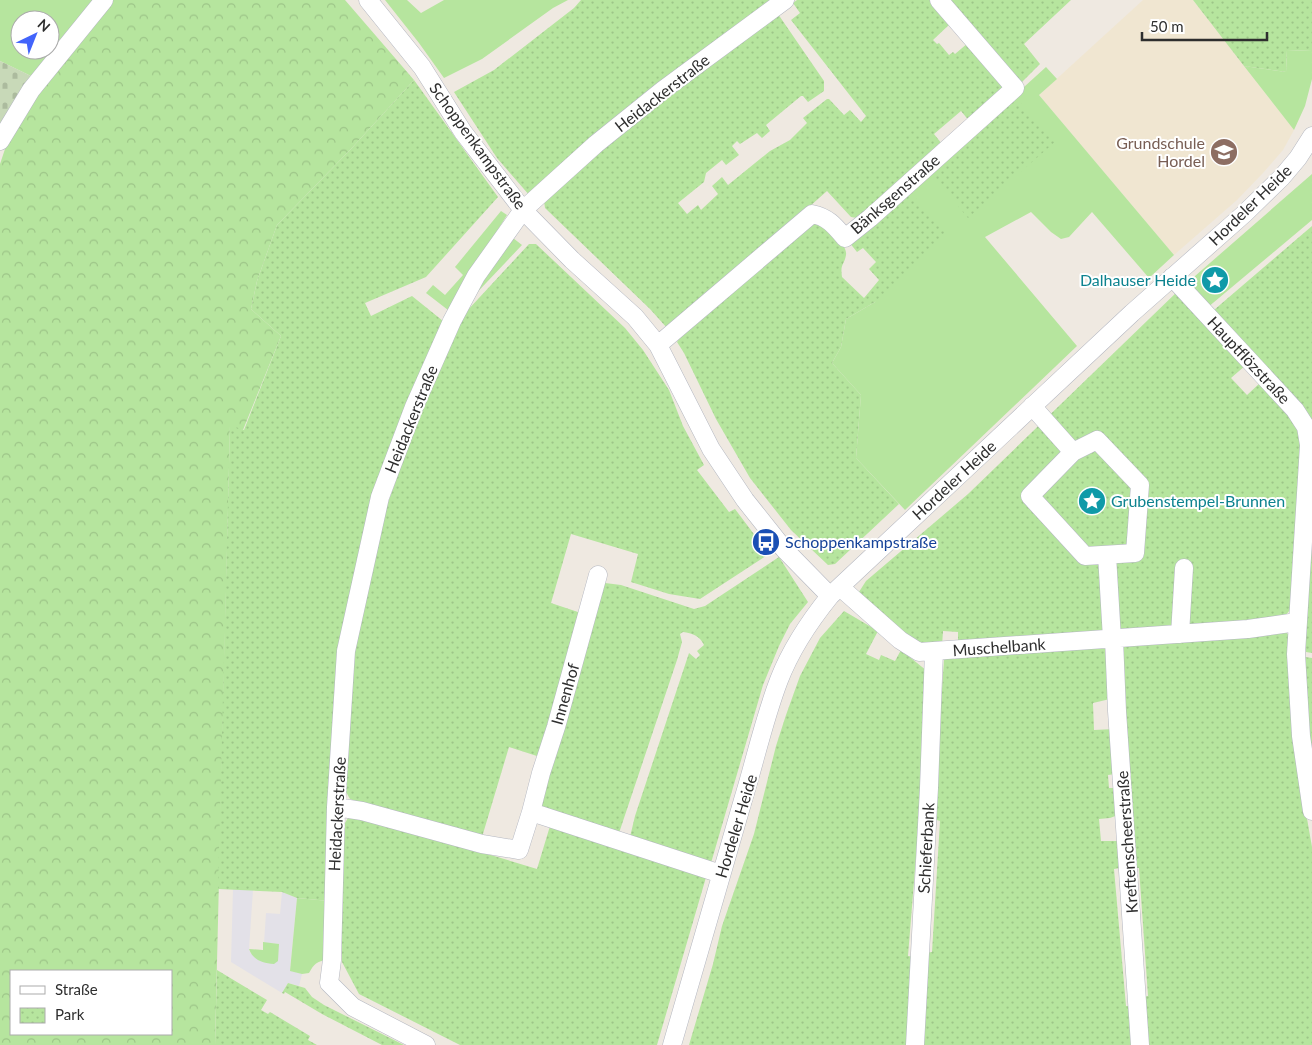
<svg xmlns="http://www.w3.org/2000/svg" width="1312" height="1045" font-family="Lato,sans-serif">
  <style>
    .industrial { fill: #e3e1e8 }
    .education { fill: #f0e6d1 }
    .grass { fill: #b6e59e; fill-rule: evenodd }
    .forest { fill: url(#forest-crowns); fill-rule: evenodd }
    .cemetery { fill: url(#cemetery-stones) }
    .park { fill: url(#park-dots) }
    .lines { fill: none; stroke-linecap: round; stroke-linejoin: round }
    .minor-casing { stroke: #b4b7c1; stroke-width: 19 }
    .minor { stroke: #fff; stroke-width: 18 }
    .labels { text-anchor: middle; stroke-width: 4; stroke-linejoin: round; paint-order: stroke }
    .street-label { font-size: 16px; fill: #2e2e2e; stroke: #fff }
    .education-label { font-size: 16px; fill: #785e54; stroke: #fff; text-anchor: end }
    .culture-label { font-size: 16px; fill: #0d838f; stroke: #fff; text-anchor: end }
    .transit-label { font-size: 16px; fill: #164399; stroke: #fff; text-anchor: start }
  </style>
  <defs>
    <pattern id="forest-crowns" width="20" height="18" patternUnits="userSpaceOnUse" patternTransform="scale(1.25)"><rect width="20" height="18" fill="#b6e59e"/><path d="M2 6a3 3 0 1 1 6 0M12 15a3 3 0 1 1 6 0" fill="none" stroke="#9dc588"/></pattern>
    <pattern id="cemetery-stones" width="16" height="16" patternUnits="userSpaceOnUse" patternTransform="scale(1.25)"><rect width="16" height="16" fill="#c8d9b8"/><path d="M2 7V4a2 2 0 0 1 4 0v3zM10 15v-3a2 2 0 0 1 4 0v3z" fill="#acbb9e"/></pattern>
    <pattern id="park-dots" width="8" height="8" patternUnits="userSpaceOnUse" patternTransform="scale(1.25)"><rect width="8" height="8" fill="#b6e59e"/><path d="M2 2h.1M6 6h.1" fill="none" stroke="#9dc588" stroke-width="1.8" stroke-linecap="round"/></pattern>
  </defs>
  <rect width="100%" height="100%" fill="#efe9e1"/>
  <path class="industrial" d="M233,889L253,890L249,949L251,954L279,944L264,943L266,913L280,914L282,892L297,898L290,970L302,974L299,986L288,983L282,993L231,962Z"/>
  <path class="education" d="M1143,0H1193L1294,130L1283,150L1263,173L1237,200L1174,255L1039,95Z"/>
  <path class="grass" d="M0,0H96L33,77L0,61ZM20,20H50V50H20Z
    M385,0H407L421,13L444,0H568L553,8L482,59L444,78L419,43Z
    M1287,50L1312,51V79L1305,106L1294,130L1244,66L1286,72Z
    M1046,67L1057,79L1039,95L1174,255L1149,278L1092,212L1069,237L1061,239L1051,232L1031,212L985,237L1077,346L905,510L856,458L861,395L832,363L841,347L846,319L875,302L910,191Z
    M1312,174V220L1207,308L1187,283Z
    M501,211L507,215L448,310L426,293L433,285L445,295L463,275L455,267Z
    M513,238L522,245L468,302L501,253Z
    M297,898L329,901L327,960C317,961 314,964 309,973L302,974L290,971Z
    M263,942L279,944L278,961L274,964C262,963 253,960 249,949L263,950Z"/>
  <path class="forest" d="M112,0H345L414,80L350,150L277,225L257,281L251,309L281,336L243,430L230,426L215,1045H0V164L5,149L39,88ZM11,971H171V1034H11Z"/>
  <path class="cemetery" d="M0,61L33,77L0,128Z"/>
  <path class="park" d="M581,0H773L530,196L497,158L454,92L494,70L574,8Z
    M797,0H930L951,23L933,40L937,44L939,43L949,55L953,52L955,54L968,43L1003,87L970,122L961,111L934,134L942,144L857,218L851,217L827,191L746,263L667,328L650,309L545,208L544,201L562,187L592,158L646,113L778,14L824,81V91L808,102L803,96H801L766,125L770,131L762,138L757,133L740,144L737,141L732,146L739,155L726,165L722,160L706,173L704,182L678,203L687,214L698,205L701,210L718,194L712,186L722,177L728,185L770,151L790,140L807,123L803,118L827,99H829L844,115L850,110L861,122L866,116L791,20L800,13L793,3Z
    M949,0H1071L1024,44L1040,64L1021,83Z
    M1193,0H1312V51L1287,50L1286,72L1244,66Z
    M414,80L498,197L426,277L365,303L371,316L412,296L443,321L347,607L329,901L297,898L282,892L218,889L230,425L244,430L281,336L251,309L257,281L277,225L350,150Z
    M1014,95L1055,142L968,218L930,173Z
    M910,191L947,234L875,302L846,319L841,347L832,363L861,395L856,458L899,504L835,564L828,565L791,530L750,478L716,419L684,353L677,342L684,332L816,220C824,226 848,243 846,255C844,266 840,263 842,277L864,298L879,280L869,269L876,262L863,248L857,252L849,242Z
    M1312,226V422L1214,310Z
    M529,244H536L625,328L643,350L669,390L683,426L704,465L697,470L729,512L735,509L769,554L700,599L669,594L631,582L638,554L571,534L551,603L581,613L540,757L509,747L482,837L363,804L350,799L345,790L346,760L349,746L351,678L361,609L386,508L428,391L466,312Z
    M1179,290L1246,365L1231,378L1247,395L1260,383L1293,418L1302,437L1290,610L1284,617L1187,628L1193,570L1184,568L1173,628L958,643V632L943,631L942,646L919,645L857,595L866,581L968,494Z
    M1312,504V653L1306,652L1303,639Z
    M779,557L808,602L790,624L779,646L763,685L711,863L630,837L635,816L689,653L696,659L700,655L697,651L704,645C700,636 692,633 683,632L680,634L682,642L677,660L619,833L539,807L605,583L621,585L694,609L705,606Z
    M844,611L878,631L866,654L879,660L881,655L895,661L901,650L927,671L923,770L908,956L915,957L908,1045H689L713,964L722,926L754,834L776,746L786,715L800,676L820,638Z
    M1280,631L1287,633L1290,638L1299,773L1312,847V1045H1145L1142,997L1148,996L1139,868H1133L1120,645Z
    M1106,644L1110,699L1093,703L1094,730L1114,729L1116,774L1108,775L1109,788H1116L1118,815L1110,818L1099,819L1101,841H1118L1120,868L1114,869L1126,1006H1131L1134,1045H921L925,953L932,952L940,821L933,819L944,660L946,657Z
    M1305,657L1312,658V756L1309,739Z
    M353,815L401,828L537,869L550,826L707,874L657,1045H460L359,994L342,962L341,911L345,823L348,818Z
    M217,970L267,1000L261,1010L268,1014L270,1012L310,1036L308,1040L317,1045H215Z
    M288,983L305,988L312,997L324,1005L404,1045H382L322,1014L285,992L284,994L282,993Z"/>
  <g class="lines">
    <defs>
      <path id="minor" d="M368,0L422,67L463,132L523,210L572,260L635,317L658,345L711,449L745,500L784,549L830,596
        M0,141L31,90L104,0
        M1172,277L1295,410L1306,427L1309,445L1296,654L1301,736L1312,811
        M658,345L812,214C828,217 835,226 845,238L870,218L1015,88L939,0
        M1032,406L1073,452
        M1097,440L1140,485L1135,553L1085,556L1030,496L1073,452Z
        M1107,555L1112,639
        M840,587L900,640L919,652L1248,629L1297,622
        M1180,634L1184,568
        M1114,639L1117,711L1140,1045
        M336,807L362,811L482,844L519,850L531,812L721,874
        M531,812L541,773L556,727L598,575
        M426,1045L353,1007L329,983L332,960L336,807L346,651L380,497L414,407L452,321L476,276L523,210L596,144L663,90L785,0
        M672,1045C696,963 719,882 743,800C755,761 764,719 779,680C791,649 809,622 830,596L1132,313L1244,214L1282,177L1298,158L1312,136
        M915,1045L929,788L934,651"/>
    </defs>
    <use href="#minor" class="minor-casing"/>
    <use href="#minor" class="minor"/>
  </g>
  <defs>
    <symbol id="school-disc" viewBox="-11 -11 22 22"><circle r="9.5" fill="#8d6e63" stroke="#fff"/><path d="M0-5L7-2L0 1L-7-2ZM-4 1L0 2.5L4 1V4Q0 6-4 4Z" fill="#fff"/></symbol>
    <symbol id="sight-disc" viewBox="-11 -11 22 22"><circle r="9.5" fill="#0f9aa8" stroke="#fff"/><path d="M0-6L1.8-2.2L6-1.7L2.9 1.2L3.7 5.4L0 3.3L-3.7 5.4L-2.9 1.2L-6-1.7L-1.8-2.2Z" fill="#fff"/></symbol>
    <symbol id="bus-disc" viewBox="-11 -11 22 22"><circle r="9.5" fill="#1a4fb4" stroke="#fff"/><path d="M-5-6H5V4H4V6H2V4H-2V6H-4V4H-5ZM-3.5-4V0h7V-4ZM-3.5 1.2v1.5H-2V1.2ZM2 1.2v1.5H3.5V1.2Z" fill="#fff"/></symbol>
  </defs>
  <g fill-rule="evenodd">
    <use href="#school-disc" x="1208" y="136" width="32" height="32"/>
    <use href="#sight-disc" x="1199" y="264" width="32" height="32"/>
    <use href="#sight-disc" x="1076" y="485" width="32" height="32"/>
    <use href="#bus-disc" x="750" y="526" width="32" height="32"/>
  </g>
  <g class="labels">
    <g class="street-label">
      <text transform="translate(662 93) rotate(-38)" y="6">Heidackerstraße</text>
      <text transform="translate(478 146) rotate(54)" y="6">Schoppenkampstraße</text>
      <text transform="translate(895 194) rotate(-41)" y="6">Bänksgenstraße</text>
      <text transform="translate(1250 205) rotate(-44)" y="6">Hordeler Heide</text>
      <text transform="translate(1249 360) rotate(47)" y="6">Hauptflözstraße</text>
      <text transform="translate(411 419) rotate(-68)" y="6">Heidackerstraße</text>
      <text transform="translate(954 480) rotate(-43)" y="6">Hordeler Heide</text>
      <text transform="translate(999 647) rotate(-4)" y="6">Muschelbank</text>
      <text transform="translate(565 694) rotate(-74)" y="6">Innenhof</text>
      <text transform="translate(337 814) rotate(-87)" y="6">Heidackerstraße</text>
      <text transform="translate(736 826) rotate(-73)" y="6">Hordeler Heide</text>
      <text transform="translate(1127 842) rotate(-94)" y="6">Kreftenscheerstraße</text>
      <text transform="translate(926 848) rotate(-87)" y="6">Schieferbank</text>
    </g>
    <g class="education-label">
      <text x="1205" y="149">Grundschule<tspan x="1205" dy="18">Hordel</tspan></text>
    </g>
    <g class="culture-label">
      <text x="1196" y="286">Dalhauser Heide</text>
      <text x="1111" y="507" text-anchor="start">Grubenstempel-Brunnen</text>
    </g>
    <g class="transit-label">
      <text x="785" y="548">Schoppenkampstraße</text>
    </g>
  </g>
  <rect x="10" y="970" width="162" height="65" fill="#ffffff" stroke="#ababab"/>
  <rect x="20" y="986" width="25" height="8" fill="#ffffff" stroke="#ababab"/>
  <text x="55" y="995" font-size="15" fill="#2e2e2e">Straße</text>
  <rect x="20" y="1008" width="25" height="15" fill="url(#park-dots)" stroke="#ababab"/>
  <text x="55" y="1020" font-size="15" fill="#2e2e2e">Park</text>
  <g transform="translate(35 35) rotate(43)"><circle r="24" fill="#ffffff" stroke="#ababab"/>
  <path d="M0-4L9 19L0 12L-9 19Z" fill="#4264fb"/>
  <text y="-8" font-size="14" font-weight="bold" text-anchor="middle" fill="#2e2e2e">N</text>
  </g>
  <path d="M1142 32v8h125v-8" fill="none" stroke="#2e2e2e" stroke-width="2.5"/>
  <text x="1150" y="32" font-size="15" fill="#2e2e2e" stroke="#ffffff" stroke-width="4" paint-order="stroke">50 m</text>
</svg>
